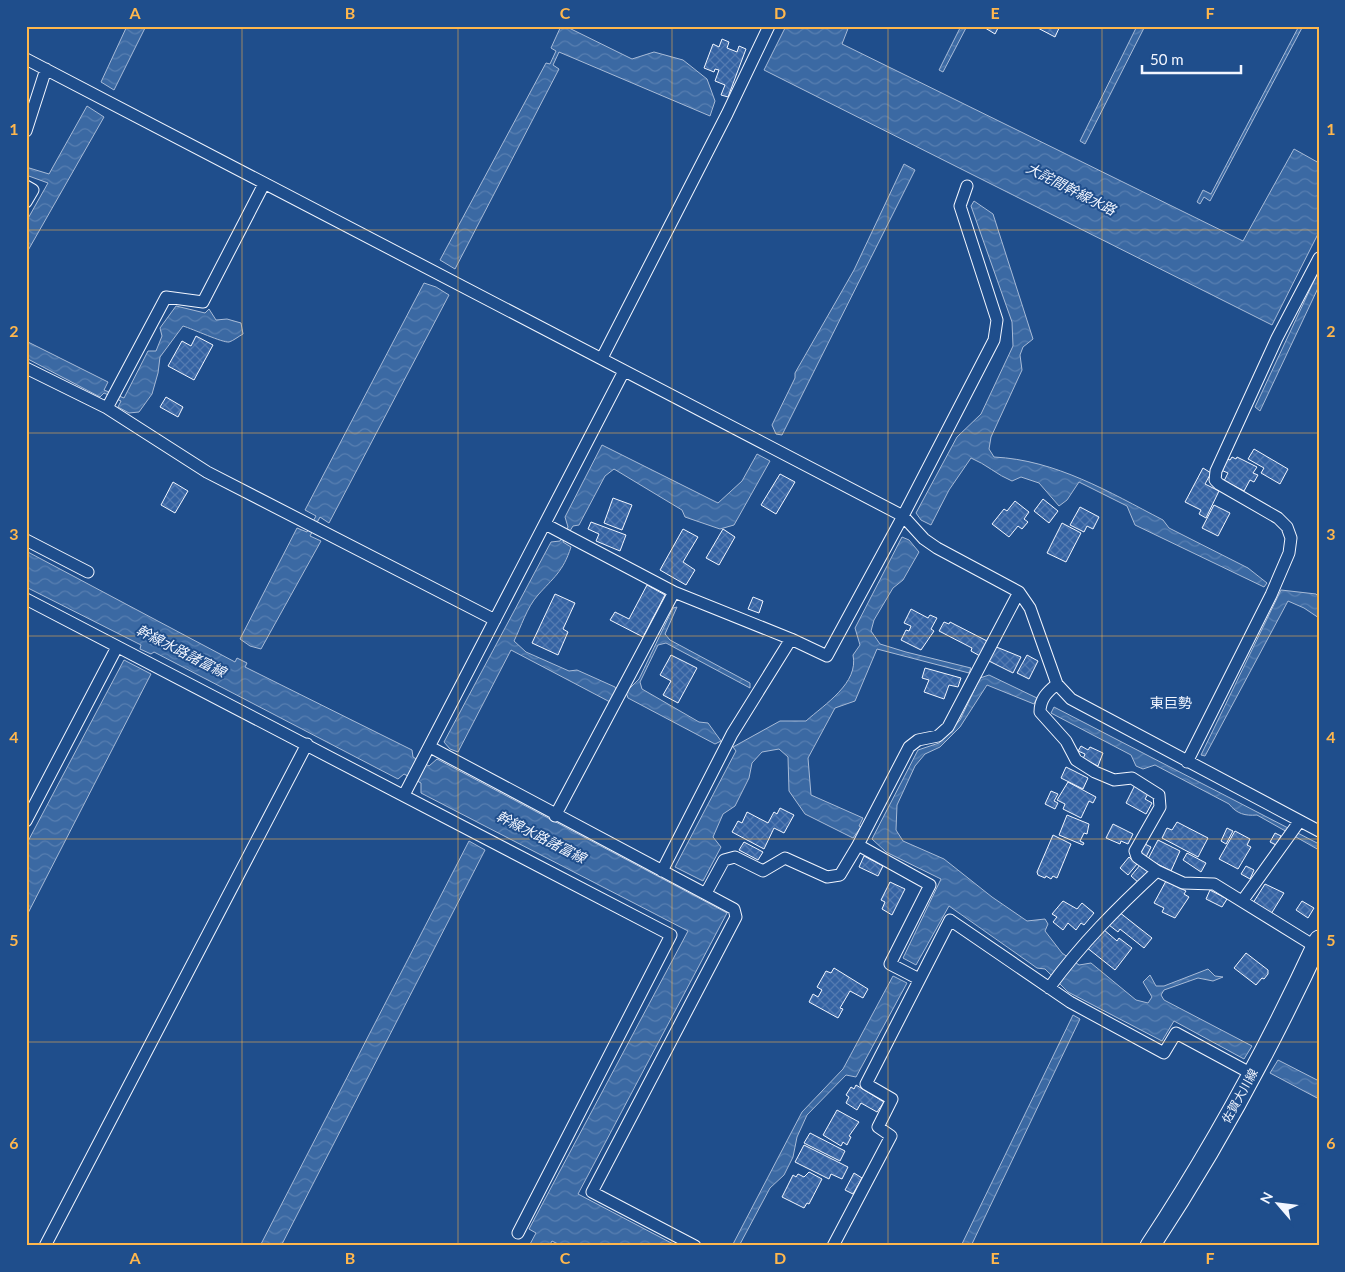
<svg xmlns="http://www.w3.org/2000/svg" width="1345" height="1272" font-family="Lato,'Noto Sans JP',sans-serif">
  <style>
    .water { fill: url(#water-waves); stroke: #a8bbd7 }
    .building { fill: url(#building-cross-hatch); stroke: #f2f6ff }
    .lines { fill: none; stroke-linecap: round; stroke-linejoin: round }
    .minor-casing { stroke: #f2f6ff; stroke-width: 13 }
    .primary-casing { stroke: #f2f6ff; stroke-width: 21 }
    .minor { stroke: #1f4e8c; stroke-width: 11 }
    .primary { stroke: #1f4e8c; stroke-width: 19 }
    .grid { fill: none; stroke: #ffb74d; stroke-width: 1; stroke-opacity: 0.55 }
    .labels { text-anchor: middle; stroke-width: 4; stroke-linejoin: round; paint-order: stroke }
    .street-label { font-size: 12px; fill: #f2f6ff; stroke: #1f4e8c }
    .water-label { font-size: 14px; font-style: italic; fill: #f2f6ff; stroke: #1f4e8c }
    .neighbourhood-label { font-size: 14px; fill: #f2f6ff; stroke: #1f4e8c }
    .neatline { fill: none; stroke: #ffb74d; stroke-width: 2 }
    .grid-label { font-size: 16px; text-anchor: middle; font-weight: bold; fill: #ffb74d }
  </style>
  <defs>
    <pattern id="water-waves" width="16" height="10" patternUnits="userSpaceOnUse" patternTransform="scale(1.25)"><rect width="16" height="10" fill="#3b69a3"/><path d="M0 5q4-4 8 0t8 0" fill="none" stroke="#587fb1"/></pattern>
    <pattern id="building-cross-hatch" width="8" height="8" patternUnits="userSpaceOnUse" patternTransform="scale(1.25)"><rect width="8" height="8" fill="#3563a3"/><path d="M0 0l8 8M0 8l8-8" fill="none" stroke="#537ab1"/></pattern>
  </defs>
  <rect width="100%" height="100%" fill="#1f4e8c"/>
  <path class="water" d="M127,26H146L114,90L101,82Z
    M561,26H569V28L632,59L654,52L683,60L707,79L715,101L710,116L559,52L553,65L559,69L455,269L440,260L546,63L550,64L556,51L551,48Z
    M786,26H849L842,44L1243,241L1294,149L1319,163V232L1272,325L764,70Z
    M961,26H967L943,72L939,70Z
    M1137,26H1145L1085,144L1080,141Z
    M1299,26H1303L1210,201L1204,197L1200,204L1197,202L1203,190L1211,194Z
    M87,106L104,117L26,254V222L48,183L26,175V167L49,174Z
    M904,164L915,170L782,435L776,434L772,425L795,378V373L854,270Z
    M974,201L993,214L1033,339L1023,347L1020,355L1022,370L991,437L989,449L994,457C1056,460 1109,492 1163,520L1169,528L1248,568L1267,583L1264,587L1135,525L1127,506L1079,482L1067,500L1059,506L1039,483L1021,477L1012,481C997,475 986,464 971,458L949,490L931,525L921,520L916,513L957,437L981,414L1013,346L1012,322L971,206Z
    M1319,270V286L1260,411L1255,407Z
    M424,283L436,287L449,295L329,523L320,517L310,536L321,541L261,649L250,646L240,639L297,528L307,532L316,516L305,510Z
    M176,306L205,313L209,309L216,320L227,319L241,323L243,334C239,336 233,341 229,342C223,343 193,329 183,326L160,357L158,373L152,394L139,412L129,413L118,407L121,401L104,393L100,397L26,358V341L108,382L104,390L124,398L148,351H156L162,336L160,328Z
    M602,445L718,503L742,481L757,454L770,461L734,525L720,529L685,517L682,510L614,469L605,476L579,525L573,526L563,542L571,547C563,572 553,578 538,595C527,607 521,627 514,641L526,652L569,671L577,670L615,687L617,692L610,702L511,650L458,752L450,749L444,742L551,542L560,541L568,527L565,517Z
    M902,537L909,540L919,552L903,580L893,588L874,620L871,631L880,644L906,652L971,668L969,673L877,649L855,701L835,708L808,758L811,795L863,818L859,826L861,827L853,838L805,814L789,791L788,757L779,749L762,752L752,763L749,778L735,806L723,814L713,837L721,847L703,881L675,867L736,751L733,747L780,721H806C825,704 859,683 853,655L860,645L855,628Z
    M26,551L235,662L237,658L247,663L245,667L412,750L413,757L429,766L437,759L727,913L578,1194L677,1246H562L552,1241L549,1246H529L536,1233L529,1229L688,931L421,793V783L404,774L398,779L154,652L151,654L140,649L141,645L26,587Z
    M1281,590L1316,594L1319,597V618L1304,608L1288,601L1205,756L1201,755Z
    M677,607L665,634L670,640L750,683V688L666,643L658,645L640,682L642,689L699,722L708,723L721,741L715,744L628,698L626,692L639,679L673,608Z
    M124,660L151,674L26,917V845Z
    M989,675L1037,698L1034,704L987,685L960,727L940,747L925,754L915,766L897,805L896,830L903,841L944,859L992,897L1027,921L1045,919L1048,924L1045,931L1062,953L1079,965L1091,963L1136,1000L1148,1003L1152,997L1143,982L1150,975L1156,986H1164L1208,969L1215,976L1223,977L1213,981L1198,978L1164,990L1161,995L1164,1000L1252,1046L1244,1059L1174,1021L1162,1041L1068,992L1045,969L1037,968L949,906L916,965L903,958L941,879L886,852L872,839L918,750L939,743L960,720L980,678Z
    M1054,707L1319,844V850L1257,815C1245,816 1237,814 1229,804L1155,765L1143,769L1136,766L1131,755L1051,713Z
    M469,841L485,850L281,1246H260Z
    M893,976L907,983L856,1077L846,1075L807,1115L797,1137L793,1157L784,1175L770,1188L739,1246H732L802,1112L843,1069Z
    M1073,1015L1080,1019L971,1246H961Z
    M1278,1060L1319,1081V1099L1270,1073Z"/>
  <path class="building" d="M982,26H999L995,34Z
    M1034,26H1060L1055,37Z
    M722,39L729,42L727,48L737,52L739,46L746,49L728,97L721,95L725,85L715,81L719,70L715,69L714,72L704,68L713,44L719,47Z
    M196,336L213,345L194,380L168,366L182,341L191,346Z
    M166,397L183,407L178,417L160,407Z
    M1254,449L1288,469L1280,484L1261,473L1264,468L1248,459Z
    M1232,457L1236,459L1237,457L1257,467L1253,473L1258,475L1254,482L1250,480L1244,491L1224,481L1228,473L1221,470L1227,459L1230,460Z
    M1203,468L1211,473L1205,484L1219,491L1206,518L1199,514L1201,510L1185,502Z
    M780,474L795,482L776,514L761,505Z
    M173,482L188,491L175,513L161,505Z
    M613,498L632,505L622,530L604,523Z
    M1043,499L1058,511L1049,523L1034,511Z
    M1015,501L1029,512L1024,519L1028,522L1022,529L1018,526L1009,537L992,524L1004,509L1007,511Z
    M1214,505L1230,513L1218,536L1202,528Z
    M1080,507L1099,517L1093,529L1087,526L1084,532L1070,525Z
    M591,522L626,535L620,551L596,541L599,534L588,529Z
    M1062,523L1081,533L1066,562L1047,553Z
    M683,529L698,537L683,562L695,570L686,585L660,570Z
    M723,529L735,537L719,565L706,558Z
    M647,585L665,595L643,637L610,620L615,612L629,619Z
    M555,594L575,603L563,629L568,632L558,655L532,643Z
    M753,597L763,601L759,613L748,609Z
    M911,609L928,618L930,615L937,618L931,629L934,631L921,650L901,640L906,630L909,631L911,626L904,623Z
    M944,622L949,624L950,622L987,641L980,656L971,651L972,648L939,631Z
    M994,646L1021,657L1013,673L987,660Z
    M671,655L697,668L678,703L663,695L671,681L660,675Z
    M1027,655L1038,661L1029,679L1017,673Z
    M925,668L961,678L958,687L949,685L944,699L924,692L929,680L922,678Z
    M1081,746L1088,750L1090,747L1103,753L1098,766L1083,759L1085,754L1078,751Z
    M1066,767L1088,778L1083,789L1061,778Z
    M1068,782L1096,797L1093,803L1089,801L1081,818L1063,809L1065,804L1057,800Z
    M1135,785L1149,792L1145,799L1152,803L1146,814L1126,803Z
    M1051,791L1058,794L1054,801L1058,803L1055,809L1045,804Z
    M780,808L794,815L784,833L774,828L764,849L732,832L738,821L742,823L747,812L768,823L774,812L777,814Z
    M1067,815L1089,824L1087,834L1084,833L1080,841L1084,843L1083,845L1059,835Z
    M1177,822L1208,838L1198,857L1162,838L1167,828L1172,830Z
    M1113,824L1133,834L1128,844L1121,841L1120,844L1106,838Z
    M1227,828L1233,831L1226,844L1221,841Z
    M1235,831L1250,839L1247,845L1251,847L1238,869L1219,859Z
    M1275,833L1281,836L1276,845L1270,842Z
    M1053,835L1071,844L1057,878L1053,876L1051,879L1046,876L1045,878L1038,875L1037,872Z
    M1158,840L1180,851L1171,871L1148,859Z
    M744,842L763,852L758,860L739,850Z
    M1145,844L1151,847L1146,857L1140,854Z
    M1187,853L1206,863L1201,872L1183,860Z
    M864,856L883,866L878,876L859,867Z
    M1129,857L1137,864L1128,875L1120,868Z
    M1140,865L1148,872L1139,883L1131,876Z
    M1246,866L1254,870L1250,879L1241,874Z
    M1166,881L1186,891L1184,894L1189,897L1175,918L1162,912L1164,908L1154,903Z
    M890,882L905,889L892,915L882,909L885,902L881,900Z
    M1265,884L1284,893L1271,914L1253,903Z
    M1210,890L1227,899L1222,907L1206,899Z
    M1063,901L1077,909L1082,903L1094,913L1084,925L1081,923L1076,930L1068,923L1063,930L1053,922L1057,917L1052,914Z
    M1302,901L1314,908L1308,918L1296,910Z
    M1119,912L1152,938L1144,948L1120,929L1118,932L1109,925Z
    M1103,929L1117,941L1119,938L1132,948L1115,970L1086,947Z
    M1246,953L1268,970V974L1264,979L1262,978L1256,985L1234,968Z
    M834,968L868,989L863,998L850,991L840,1008L843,1009L838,1018L809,1002L813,994L818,997L822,990L817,987L826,971L831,973Z
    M856,1085L884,1102L877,1112L861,1103L857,1110L846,1103L849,1097L846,1095L851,1087L854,1089Z
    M837,1110L859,1122L849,1136L851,1137L847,1145L843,1142L841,1146L823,1135Z
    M810,1133L845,1151L840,1161L804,1143Z
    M804,1145L848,1167L842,1179L831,1174L829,1179L795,1162Z
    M809,1172L822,1179L809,1204L807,1203L804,1208L782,1197L793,1175L796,1177L798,1174L804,1177Z
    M854,1173L862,1178L853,1194L845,1190Z"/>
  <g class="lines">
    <defs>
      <path id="minor" d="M26,59L903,516L924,539L937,548L1019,592L1030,608L1057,684L1071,699L1319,831
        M26,131L46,69
        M26,186L33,190L26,202
        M602,358L727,114L769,26
        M26,368L107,408L166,297L203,302L264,184
        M107,408L207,472L495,620
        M545,524L674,592L791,639L827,656L903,516L994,340L997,320L960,206L967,186
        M26,540L88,572
        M26,599L671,935L518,1233
        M1057,684C1047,692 1040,699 1040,712L1066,741L1076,760L1095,772L1114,780L1132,778L1159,795L1160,807L1135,851L1137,857L1157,871
        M430,747L734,909L736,917L592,1192L695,1246
        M1187,762L1271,595L1289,553L1291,538L1287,527L1278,518L1219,484L1215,480L1216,471L1277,338L1319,258
        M404,795L624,371
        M555,816L674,592
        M26,821L117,647
        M858,845L930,885L890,964L919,979
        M662,871L732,734L791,639
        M706,893L724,860L735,857L763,871L785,858L827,877L840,875L858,845L909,747L918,740L938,736L948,727L1019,592
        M1243,900L1299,822
        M1049,988C1081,944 1117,908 1157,871L1183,883L1214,884L1316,947
        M45,1246L307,744
        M833,1246L891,1136L878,1127L892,1099L866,1084L950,920L1070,1002L1164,1053L1176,1033L1252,1074"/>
      <path id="primary" d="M1150,1246C1214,1149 1270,1046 1319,940"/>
    </defs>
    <use href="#minor" class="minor-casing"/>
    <use href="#primary" class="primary-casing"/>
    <use href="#minor" class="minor"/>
    <use href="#primary" class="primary"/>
  </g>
  <path class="grid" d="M242,26V1246M458,26V1246M672,26V1246M888,26V1246M1102,26V1246M26,230H1319M26,433H1319M26,636H1319M26,839H1319M26,1042H1319"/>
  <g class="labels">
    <g class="street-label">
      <text transform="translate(1240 1096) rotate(-61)" y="4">佐賀大川線</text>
    </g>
    <g class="water-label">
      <text transform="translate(1071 189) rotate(27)" y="5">大詫間幹線水路</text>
      <text transform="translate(181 651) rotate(27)" y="5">幹線水路諸富線</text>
      <text transform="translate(541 837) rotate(27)" y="5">幹線水路諸富線</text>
    </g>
    <g class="neighbourhood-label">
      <text x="1171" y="708">東巨勢</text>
    </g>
  </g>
  <rect width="1345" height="1272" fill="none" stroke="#1f4e8c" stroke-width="55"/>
  <g transform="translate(1278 1204) rotate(298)" stroke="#1f4e8c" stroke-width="4" paint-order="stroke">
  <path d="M0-4L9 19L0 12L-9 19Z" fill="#f2f6ff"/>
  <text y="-8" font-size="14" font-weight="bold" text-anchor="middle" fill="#f2f6ff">N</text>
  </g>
  <path d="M1142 65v8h99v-8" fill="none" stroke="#f2f6ff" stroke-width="2.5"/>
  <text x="1150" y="65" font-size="15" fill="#f2f6ff" stroke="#1f4e8c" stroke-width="4" paint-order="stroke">50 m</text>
  <rect x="28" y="28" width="1290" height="1216" class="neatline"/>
  <g class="grid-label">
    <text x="135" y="19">A</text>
    <text x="350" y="19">B</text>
    <text x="565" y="19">C</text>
    <text x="780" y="19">D</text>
    <text x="995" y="19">E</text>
    <text x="1210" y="19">F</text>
    <text x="14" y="135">1</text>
    <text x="1331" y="135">1</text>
    <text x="14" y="337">2</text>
    <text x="1331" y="337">2</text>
    <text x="14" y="540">3</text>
    <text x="1331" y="540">3</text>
    <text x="14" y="743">4</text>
    <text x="1331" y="743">4</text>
    <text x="14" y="946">5</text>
    <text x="1331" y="946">5</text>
    <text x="14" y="1149">6</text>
    <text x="1331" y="1149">6</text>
    <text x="135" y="1264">A</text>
    <text x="350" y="1264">B</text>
    <text x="565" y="1264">C</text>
    <text x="780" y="1264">D</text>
    <text x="995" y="1264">E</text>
    <text x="1210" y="1264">F</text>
  </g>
</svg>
